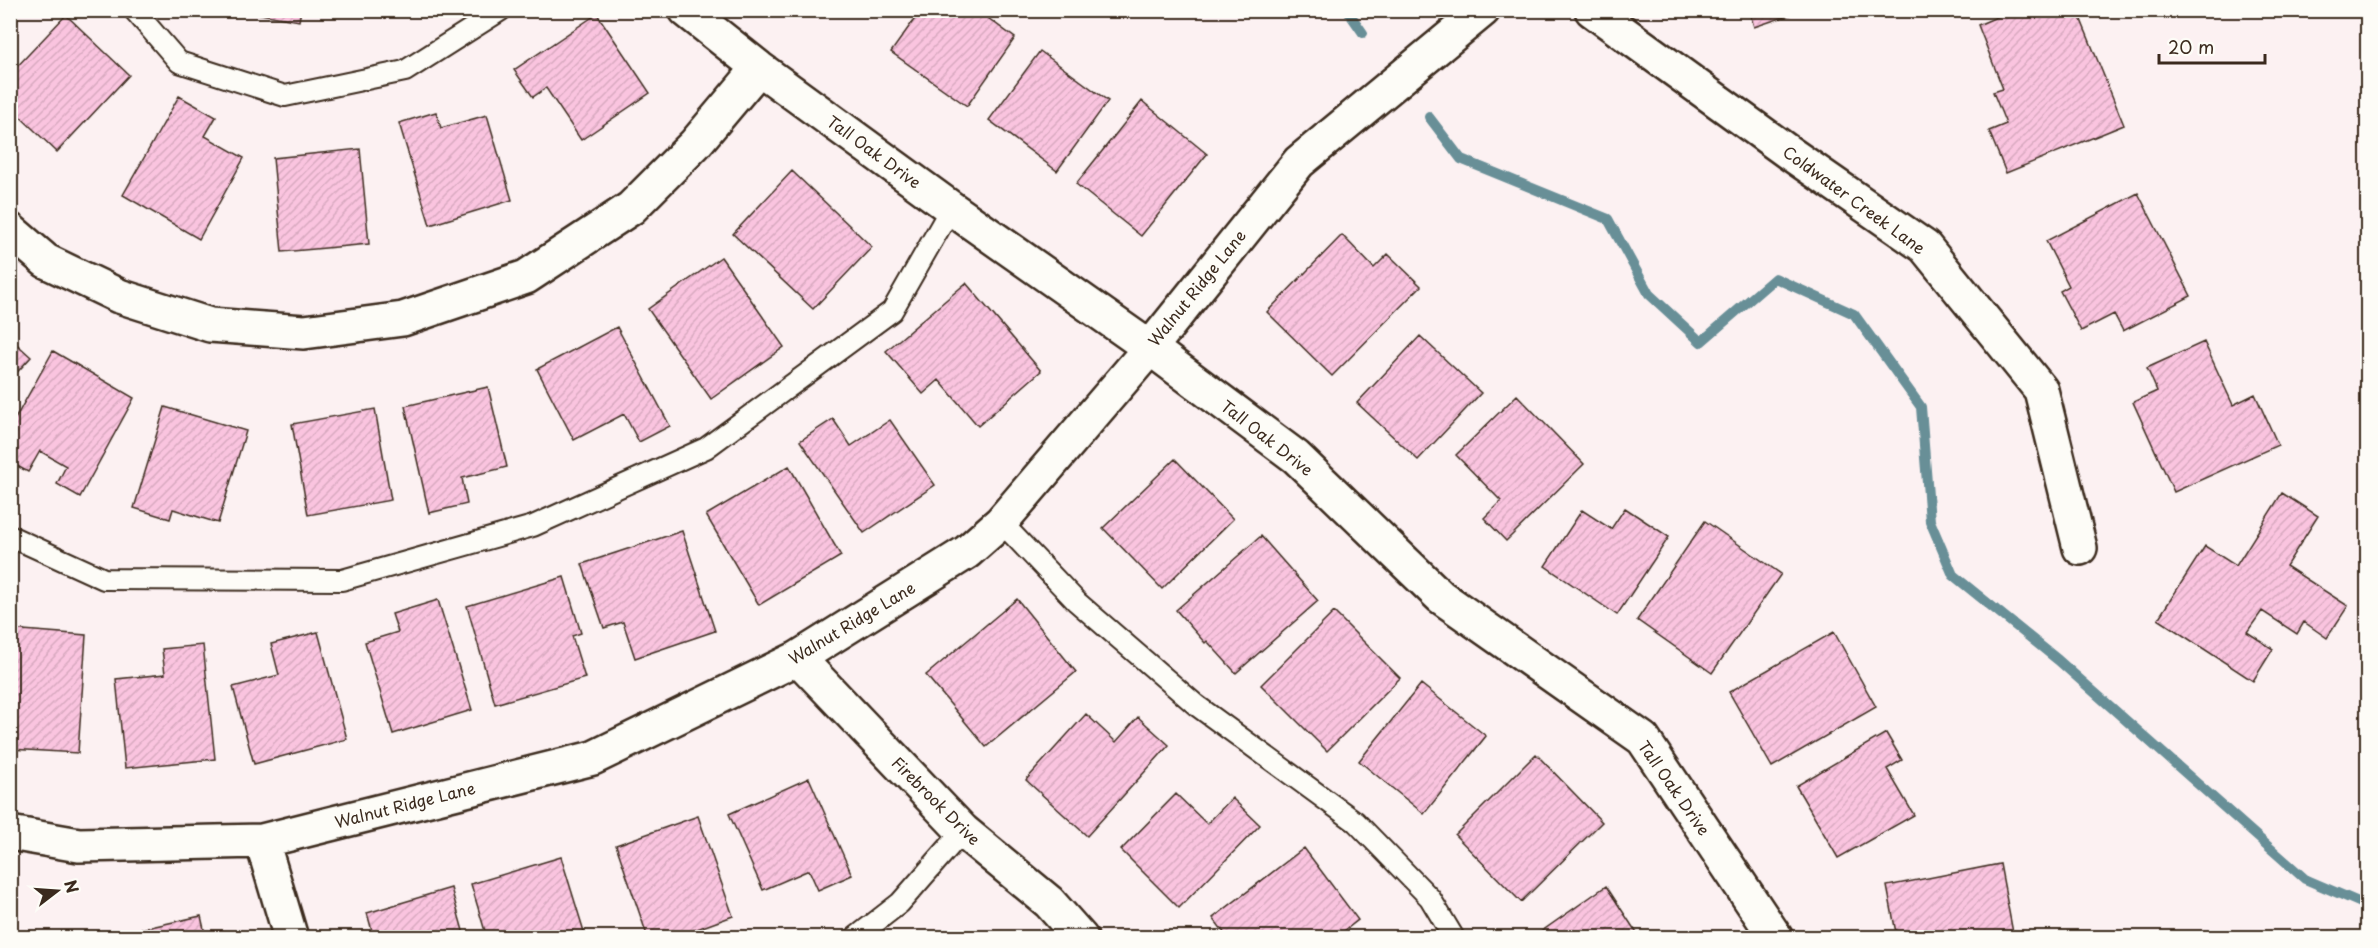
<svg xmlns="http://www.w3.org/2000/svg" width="2378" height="948" font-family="'Playpen Sans',sans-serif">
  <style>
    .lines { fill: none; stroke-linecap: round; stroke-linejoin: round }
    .stream { stroke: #688f97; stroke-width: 10 }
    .building { fill: url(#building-hatch); stroke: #3b2a1e; stroke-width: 1.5 }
    .service-casing { stroke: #3b2a1e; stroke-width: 24 }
    .minor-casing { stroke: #3b2a1e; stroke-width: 38 }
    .service { stroke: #fdfcf7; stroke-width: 20 }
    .minor { stroke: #fdfcf7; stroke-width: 33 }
    .labels { text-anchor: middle; stroke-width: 5; stroke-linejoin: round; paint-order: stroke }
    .street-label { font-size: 16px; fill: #3b2a1e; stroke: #fdfcf7 }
  </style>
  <defs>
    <pattern id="building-hatch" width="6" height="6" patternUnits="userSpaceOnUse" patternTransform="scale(1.5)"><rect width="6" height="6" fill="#fac4df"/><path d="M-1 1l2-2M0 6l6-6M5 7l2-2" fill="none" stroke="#d7a9bf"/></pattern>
  </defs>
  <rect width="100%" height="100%" fill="#fcf1f2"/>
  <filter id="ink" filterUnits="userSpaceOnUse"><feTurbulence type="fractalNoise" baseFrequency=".0167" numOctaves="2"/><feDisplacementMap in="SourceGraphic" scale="12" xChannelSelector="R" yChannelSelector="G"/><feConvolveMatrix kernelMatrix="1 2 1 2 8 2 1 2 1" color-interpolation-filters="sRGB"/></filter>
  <g filter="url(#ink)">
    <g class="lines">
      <path class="stream" d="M1347,10L1363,33
        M1429,117L1461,159L1608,219L1649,294L1701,342L1775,278L1854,314L1921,407L1930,521L1953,575L2058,660L2305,879L2368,906"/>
    </g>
    <path class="building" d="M239,10H301L299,21Z
      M921,10H977L1015,38L967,106L891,52Z
      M1749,10H1795L1796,13L1754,27Z
      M2013,10H2077L2124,125L2006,173L1989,131L2006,124L1993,92L2003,89L1978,25Z
      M597,14L650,93L581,140L546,88L533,97L514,70Z
      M66,15L129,75L57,152L10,107V74Z
      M1040,51L1108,101L1057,171L989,120Z
      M179,96L216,117L205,136L244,158L199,239L123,195Z
      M1142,101L1207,154L1141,236L1076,184Z
      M436,112L441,128L487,115L512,200L430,225L399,123Z
      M360,149L369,244L282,252L273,158Z
      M792,171L872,247L813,309L733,234Z
      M2138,193L2191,296L2123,331L2114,314L2081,331L2060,291L2069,286L2046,241Z
      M1342,235L1374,268L1388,254L1421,286L1332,376L1267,312Z
      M721,257L784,347L711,399L648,309Z
      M966,283L1041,371L978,426L939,380L923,394L886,351Z
      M617,327L670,426L639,442L624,414L574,440L537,369Z
      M1420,336L1481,393L1418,460L1357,403Z
      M10,338L31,357L10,380Z
      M2204,342L2233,405L2255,394L2278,445L2174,492L2133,402L2157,391L2147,368Z
      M53,351L134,398L80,497L57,484L66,466L40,451L28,472L10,462V428Z
      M488,387L507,467L462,478L467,504L429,513L405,406Z
      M1517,395L1584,464L1506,541L1484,518L1501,501L1456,455Z
      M165,407L246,431L218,523L173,509L170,519L134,508Z
      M375,409L391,500L308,515L292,424Z
      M833,419L851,446L890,420L935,485L864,533L800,441Z
      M1175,459L1233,519L1162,589L1103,528Z
      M789,466L841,556L759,605L706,515Z
      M2282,493L2318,516L2286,566L2348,606L2327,638L2304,622L2297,634L2262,611L2247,632L2273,649L2253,681L2158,619L2205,546L2236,566Z
      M1625,508L1669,537L1617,615L1545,566L1582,510L1611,529Z
      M1705,521L1781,574L1712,673L1637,620Z
      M682,531L715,631L635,658L623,622L604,628L582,564Z
      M1261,536L1318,601L1236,673L1207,641L1205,643L1176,610Z
      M564,577L581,633L572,636L585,678L495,704L467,606Z
      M1017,599L1076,672L986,747L926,675Z
      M438,600L472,710L393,734L365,642L398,632L392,614Z
      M1334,612L1400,678L1327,751L1261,685Z
      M10,629L86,635L78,753L10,749Z
      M318,632L347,739L254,764L233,687L279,675L271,644Z
      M1834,632L1876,707L1772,767L1729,692Z
      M203,645L215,759L125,768L116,679L165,674L162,649Z
      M1421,684L1486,736L1424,814L1359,761Z
      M1086,714L1116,742L1138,717L1169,745L1087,836L1026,780Z
      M1886,733L1902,760L1887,769L1914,815L1838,858L1796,786Z
      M1536,754L1602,822L1521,902L1455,835Z
      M809,778L852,875L818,890L809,870L763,890L729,814Z
      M1176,794L1207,824L1232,798L1260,825L1179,908L1121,850Z
      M698,816L733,916L672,938H648L616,845Z
      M1304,848L1358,920L1335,938H1228L1213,918Z
      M561,857L586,938H487L471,884Z
      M2000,864L2014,938H1897L1887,886Z
      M1606,886L1640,938H1532Z
      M451,888L465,938H374L367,913Z
      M201,916L206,938H101Z"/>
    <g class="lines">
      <defs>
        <path id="service" d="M134,10L179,62L285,96L405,71L501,10
          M1001,522L1077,602L1196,705L1356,822L1430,898L1454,938
          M10,536L104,579L342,580L533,526L706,448L892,311L951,208
          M855,938L900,903L963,831"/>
        <path id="minor" d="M686,10L759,68L951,208L1150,348L1296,457L1441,597L1643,739L1776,938
          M1592,10L1788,152L1925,247L2041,390L2080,548
          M10,230L46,261L119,296L210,325L304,332L403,319L526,277L631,208L695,144L759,68
          M798,658L963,831L1049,902L1081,938
          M10,833L79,845L262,841L593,758L798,658L967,552L1001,522L1150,348L1299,162L1483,10
          M262,841L291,938"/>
      </defs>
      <use href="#service" class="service-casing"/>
      <use href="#minor" class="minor-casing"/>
      <use href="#service" class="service"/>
      <use href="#minor" class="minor"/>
    </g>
  </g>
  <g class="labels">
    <g class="street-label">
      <text transform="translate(874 152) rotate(36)" y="6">Tall Oak Drive</text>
      <text transform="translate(1854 200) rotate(36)" y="6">Coldwater Creek Lane</text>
      <text transform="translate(1197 288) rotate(-51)" y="6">Walnut Ridge Lane</text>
      <text transform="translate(1267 438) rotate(38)" y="6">Tall Oak Drive</text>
      <text transform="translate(852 623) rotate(-31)" y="6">Walnut Ridge Lane</text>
      <text transform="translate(1674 788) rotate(55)" y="6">Tall Oak Drive</text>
      <text transform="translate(936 801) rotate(45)" y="6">Firebrook Drive</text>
      <text transform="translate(405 805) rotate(-14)" y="6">Walnut Ridge Lane</text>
    </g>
  </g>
  <rect width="2378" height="948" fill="none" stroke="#fdfcf7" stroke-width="36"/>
  <rect x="18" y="18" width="2342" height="912" fill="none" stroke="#3b2a1e" stroke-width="2" filter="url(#ink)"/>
  <g transform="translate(57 891) rotate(73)" stroke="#fdfcf7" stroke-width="4.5" paint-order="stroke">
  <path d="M0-4.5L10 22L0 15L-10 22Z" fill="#3b2a1e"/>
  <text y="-9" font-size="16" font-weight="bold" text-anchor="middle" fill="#3b2a1e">N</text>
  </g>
  <path d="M2159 54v9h106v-9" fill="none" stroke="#3b2a1e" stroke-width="3"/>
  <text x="2168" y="54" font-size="18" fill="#3b2a1e" stroke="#fdfcf7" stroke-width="4.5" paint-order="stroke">20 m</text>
</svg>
